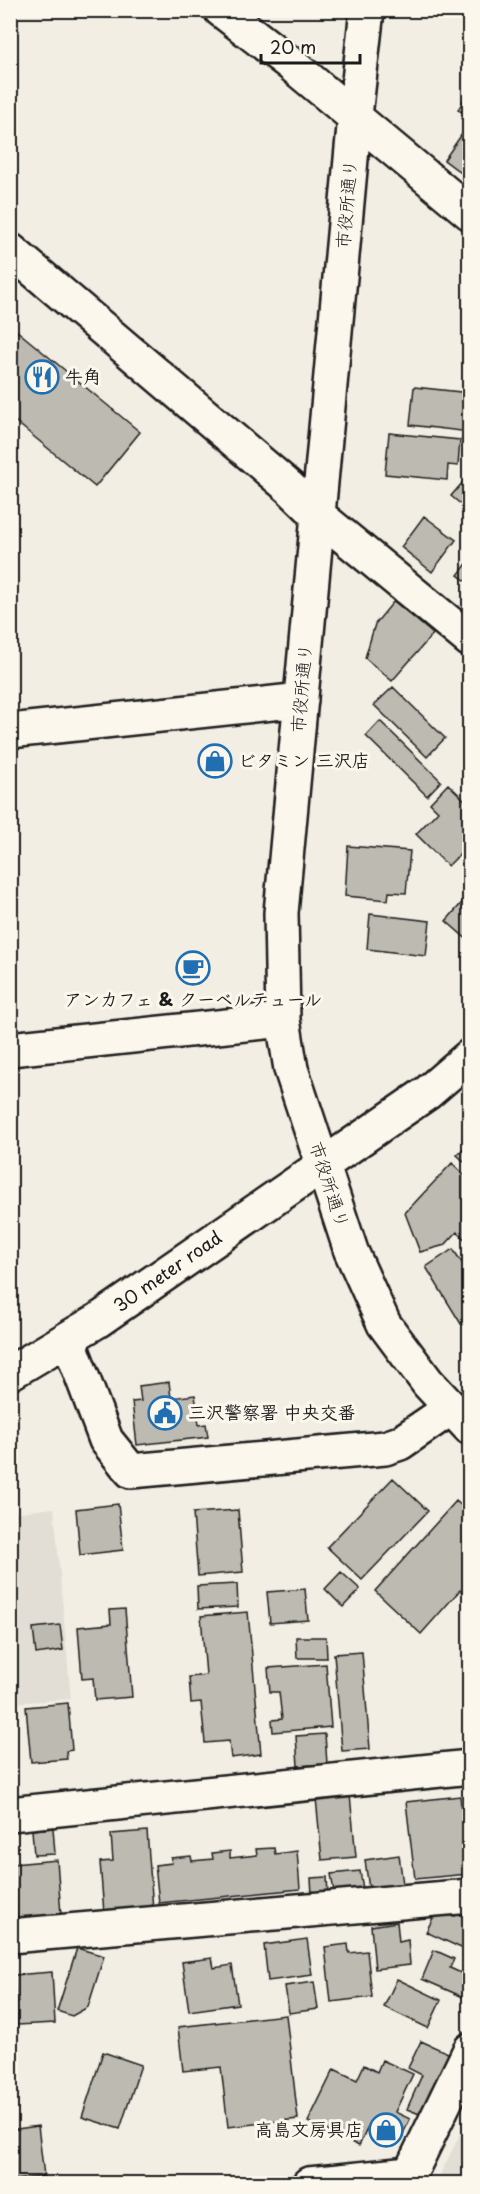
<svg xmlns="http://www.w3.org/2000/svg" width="480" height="2194" font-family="'Playpen Sans','Klee One',sans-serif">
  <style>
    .built { fill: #e2ded5 }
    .building { fill: #bdbab1; stroke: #1c1c1c; stroke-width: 1.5 }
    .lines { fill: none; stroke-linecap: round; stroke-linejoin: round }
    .minor-casing { stroke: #1c1c1c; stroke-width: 38 }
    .minor { stroke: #fbf7ec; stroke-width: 33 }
    .labels { text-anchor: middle; stroke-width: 6; stroke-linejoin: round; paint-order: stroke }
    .street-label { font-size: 18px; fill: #1c1c1c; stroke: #fbf7ec }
    .poi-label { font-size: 18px; font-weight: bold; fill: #1c1c1c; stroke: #fbf7ec; text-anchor: start }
  </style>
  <rect width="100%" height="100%" fill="#f2eee4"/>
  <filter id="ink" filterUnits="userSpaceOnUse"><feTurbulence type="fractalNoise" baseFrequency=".0167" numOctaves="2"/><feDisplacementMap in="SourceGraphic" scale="12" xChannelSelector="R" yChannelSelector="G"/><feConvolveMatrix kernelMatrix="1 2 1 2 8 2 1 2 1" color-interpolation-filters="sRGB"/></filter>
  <g filter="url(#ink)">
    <path class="built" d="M54,1508L71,1699L11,1703V1513Z
      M469,2116V2183H436Z"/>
    <path class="building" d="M451,10H470V20Z
      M470,88V116L458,110Z
      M467,127L470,128L468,178L444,160Z
      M16,330L140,432L95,487L10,417V337Z
      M414,387L470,393V432L410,425Z
      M389,433L460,440L458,466L448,465L447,480L385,474Z
      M470,474V512L451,496Z
      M424,516L456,540L432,572L401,547Z
      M470,560V584L458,575Z
      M394,601L433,634L392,681L365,658L375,624Z
      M393,687L445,738L427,757L374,705Z
      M380,721L441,781L427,796L366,736Z
      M448,784L470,805V844L448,866L416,834L438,811L430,803Z
      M348,846L410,851L406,893L389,892L388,900L345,896Z
      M467,897L470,899V942L446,921Z
      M370,914L430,921L426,956L367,949Z
      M470,1142V1167L457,1155Z
      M452,1163L470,1180V1244L457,1232L445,1245L420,1252L405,1213Z
      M453,1249L470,1275V1318L461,1324L426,1267Z
      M169,1382L171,1398L195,1395L199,1425L206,1424L208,1437L137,1445L132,1402L141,1401L139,1386Z
      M393,1478L428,1511L362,1580L327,1547Z
      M456,1501L470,1513V1599L460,1590L421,1634L375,1591Z
      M118,1504L123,1550L80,1555L76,1509Z
      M238,1510L243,1572L198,1576L193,1513Z
      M341,1572L360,1589L343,1607L325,1589Z
      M237,1584L238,1607L198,1609L197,1586Z
      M305,1589L308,1620L270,1623L267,1592Z
      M125,1609L132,1697L95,1700L93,1678L82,1679L78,1627L111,1624L110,1610Z
      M248,1612L261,1754L231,1758L229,1741L205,1743L201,1702L191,1703L189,1677L206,1675L201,1616Z
      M60,1625L63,1650L36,1654L33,1628Z
      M296,1637H326L327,1658H297Z
      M362,1652L370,1749L342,1751L334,1654Z
      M326,1664L331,1727L273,1732L272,1720L282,1719L279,1692H270L268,1668Z
      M68,1703L72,1750L66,1751L67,1759L31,1762L26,1707Z
      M325,1734L327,1764L298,1766L296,1736Z
      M350,1795L356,1857L322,1860L316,1798Z
      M460,1796L468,1874L415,1879L406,1802Z
      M53,1828L55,1854L34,1855L32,1830Z
      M147,1831L153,1909L104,1913L100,1862L113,1861L111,1834Z
      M274,1848L275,1854L297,1851L300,1889L159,1903L155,1865L172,1863L171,1858L191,1856L192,1861L213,1859L212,1853L230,1851V1858L257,1855L256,1849Z
      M399,1855L403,1884L369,1889L365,1860Z
      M57,1860L61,1915L17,1919L13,1864Z
      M360,1871L363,1889L334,1892L331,1874Z
      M327,1877L328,1893L312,1894L311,1878Z
      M459,1907L470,1912V1952L426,1932L438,1908L455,1916Z
      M397,1922L399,1942L408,1940L410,1965L375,1969L371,1926Z
      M307,1939L312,1975L268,1981L264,1945Z
      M348,1944L349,1953L367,1951L372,1997L331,2002L325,1947Z
      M77,1948L104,1956L88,2007L72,2016L57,2011Z
      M434,1950L454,1959L450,1968L470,1977V2000L422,1979Z
      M212,1958L214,1968L232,1965L238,2004L189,2011L182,1962Z
      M52,1972L55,2023L17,2025L14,1975Z
      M397,1979L441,2000L428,2028L384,2007Z
      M314,1982L318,2009L289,2013L285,1986Z
      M286,2015L298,2119L228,2127L221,2067L183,2071L178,2027Z
      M421,2041L450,2054L422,2115L407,2109L422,2075L408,2068Z
      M103,2052L141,2065L120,2129L82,2117Z
      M382,2060L413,2074L395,2112L410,2119L399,2142L368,2127L359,2146L308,2122L334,2069L357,2080L364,2065L377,2072Z
      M38,2126L44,2176L15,2180L10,2130Z"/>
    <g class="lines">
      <defs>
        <path id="minor" d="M221,10L292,65L470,213
          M367,10L355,116L281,913L283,1020L291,1069L351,1251L384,1324L428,1383L470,1428
          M10,250L289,487L318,515L470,640
          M10,731L301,700
          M10,1049L283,1020
          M68,1339L106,1440L131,1471L385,1448L400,1443L451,1408
          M10,1373L97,1321L427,1093L470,1056
          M10,1814L470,1767
          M10,1936L470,1896
          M309,2184L409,2174
          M405,2184L470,2050"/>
      </defs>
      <use href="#minor" class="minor-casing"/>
      <use href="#minor" class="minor"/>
    </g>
  </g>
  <defs>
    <symbol id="restaurant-ring" viewBox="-11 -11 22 22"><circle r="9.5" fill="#fbf7ec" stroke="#1f6fb2" stroke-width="1.5"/><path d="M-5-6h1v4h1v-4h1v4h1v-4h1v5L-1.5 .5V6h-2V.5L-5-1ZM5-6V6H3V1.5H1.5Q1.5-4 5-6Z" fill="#1f6fb2"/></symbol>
    <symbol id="shop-ring" viewBox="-11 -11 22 22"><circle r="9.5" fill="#fbf7ec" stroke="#1f6fb2" stroke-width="1.5"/><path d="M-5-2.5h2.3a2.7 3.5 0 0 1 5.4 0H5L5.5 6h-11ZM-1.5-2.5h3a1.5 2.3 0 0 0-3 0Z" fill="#1f6fb2"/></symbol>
    <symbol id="cafe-ring" viewBox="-11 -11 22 22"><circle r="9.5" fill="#fbf7ec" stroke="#1f6fb2" stroke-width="1.5"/><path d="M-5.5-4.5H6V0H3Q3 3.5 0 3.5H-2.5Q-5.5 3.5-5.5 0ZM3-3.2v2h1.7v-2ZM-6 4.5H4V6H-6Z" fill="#1f6fb2"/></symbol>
    <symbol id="civic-ring" viewBox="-11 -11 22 22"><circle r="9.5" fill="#fbf7ec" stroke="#1f6fb2" stroke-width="1.5"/><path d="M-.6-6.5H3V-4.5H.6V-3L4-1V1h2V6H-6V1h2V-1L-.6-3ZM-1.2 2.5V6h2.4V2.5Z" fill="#1f6fb2"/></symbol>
  </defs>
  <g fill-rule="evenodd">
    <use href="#restaurant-ring" x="23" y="358" width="38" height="38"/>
    <use href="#shop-ring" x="196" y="742" width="38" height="38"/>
    <use href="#cafe-ring" x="174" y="949" width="38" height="38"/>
    <use href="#civic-ring" x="146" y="1394" width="38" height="38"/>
    <use href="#shop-ring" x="367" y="2111" width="38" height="38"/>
  </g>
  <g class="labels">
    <g class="street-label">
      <text transform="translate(347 204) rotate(-85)" y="6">市役所通り</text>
      <text transform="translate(302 688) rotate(-85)" y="6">市役所通り</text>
      <text transform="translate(329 1185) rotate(72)" y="6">市役所通り</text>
      <text transform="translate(168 1272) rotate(-35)" y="6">30 meter road</text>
    </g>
    <g class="poi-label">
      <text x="65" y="383">牛角</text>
      <text x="238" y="767">ビタミン 三沢店</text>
      <text x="193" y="1006" text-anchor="middle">アンカフェ &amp; クーベルテュール</text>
      <text x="188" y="1419">三沢警察署 中央交番</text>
      <text x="363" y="2136" text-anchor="end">高島文房具店</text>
    </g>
  </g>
  <rect width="480" height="2194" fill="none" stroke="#fbf7ec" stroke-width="36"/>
  <rect x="18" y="18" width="444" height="2158" fill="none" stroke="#1c1c1c" stroke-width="2" filter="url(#ink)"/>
  <path d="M261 54v9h99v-9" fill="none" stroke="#1c1c1c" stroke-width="3"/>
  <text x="270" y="54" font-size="18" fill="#1c1c1c" stroke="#fbf7ec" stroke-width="4.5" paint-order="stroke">20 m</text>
</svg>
